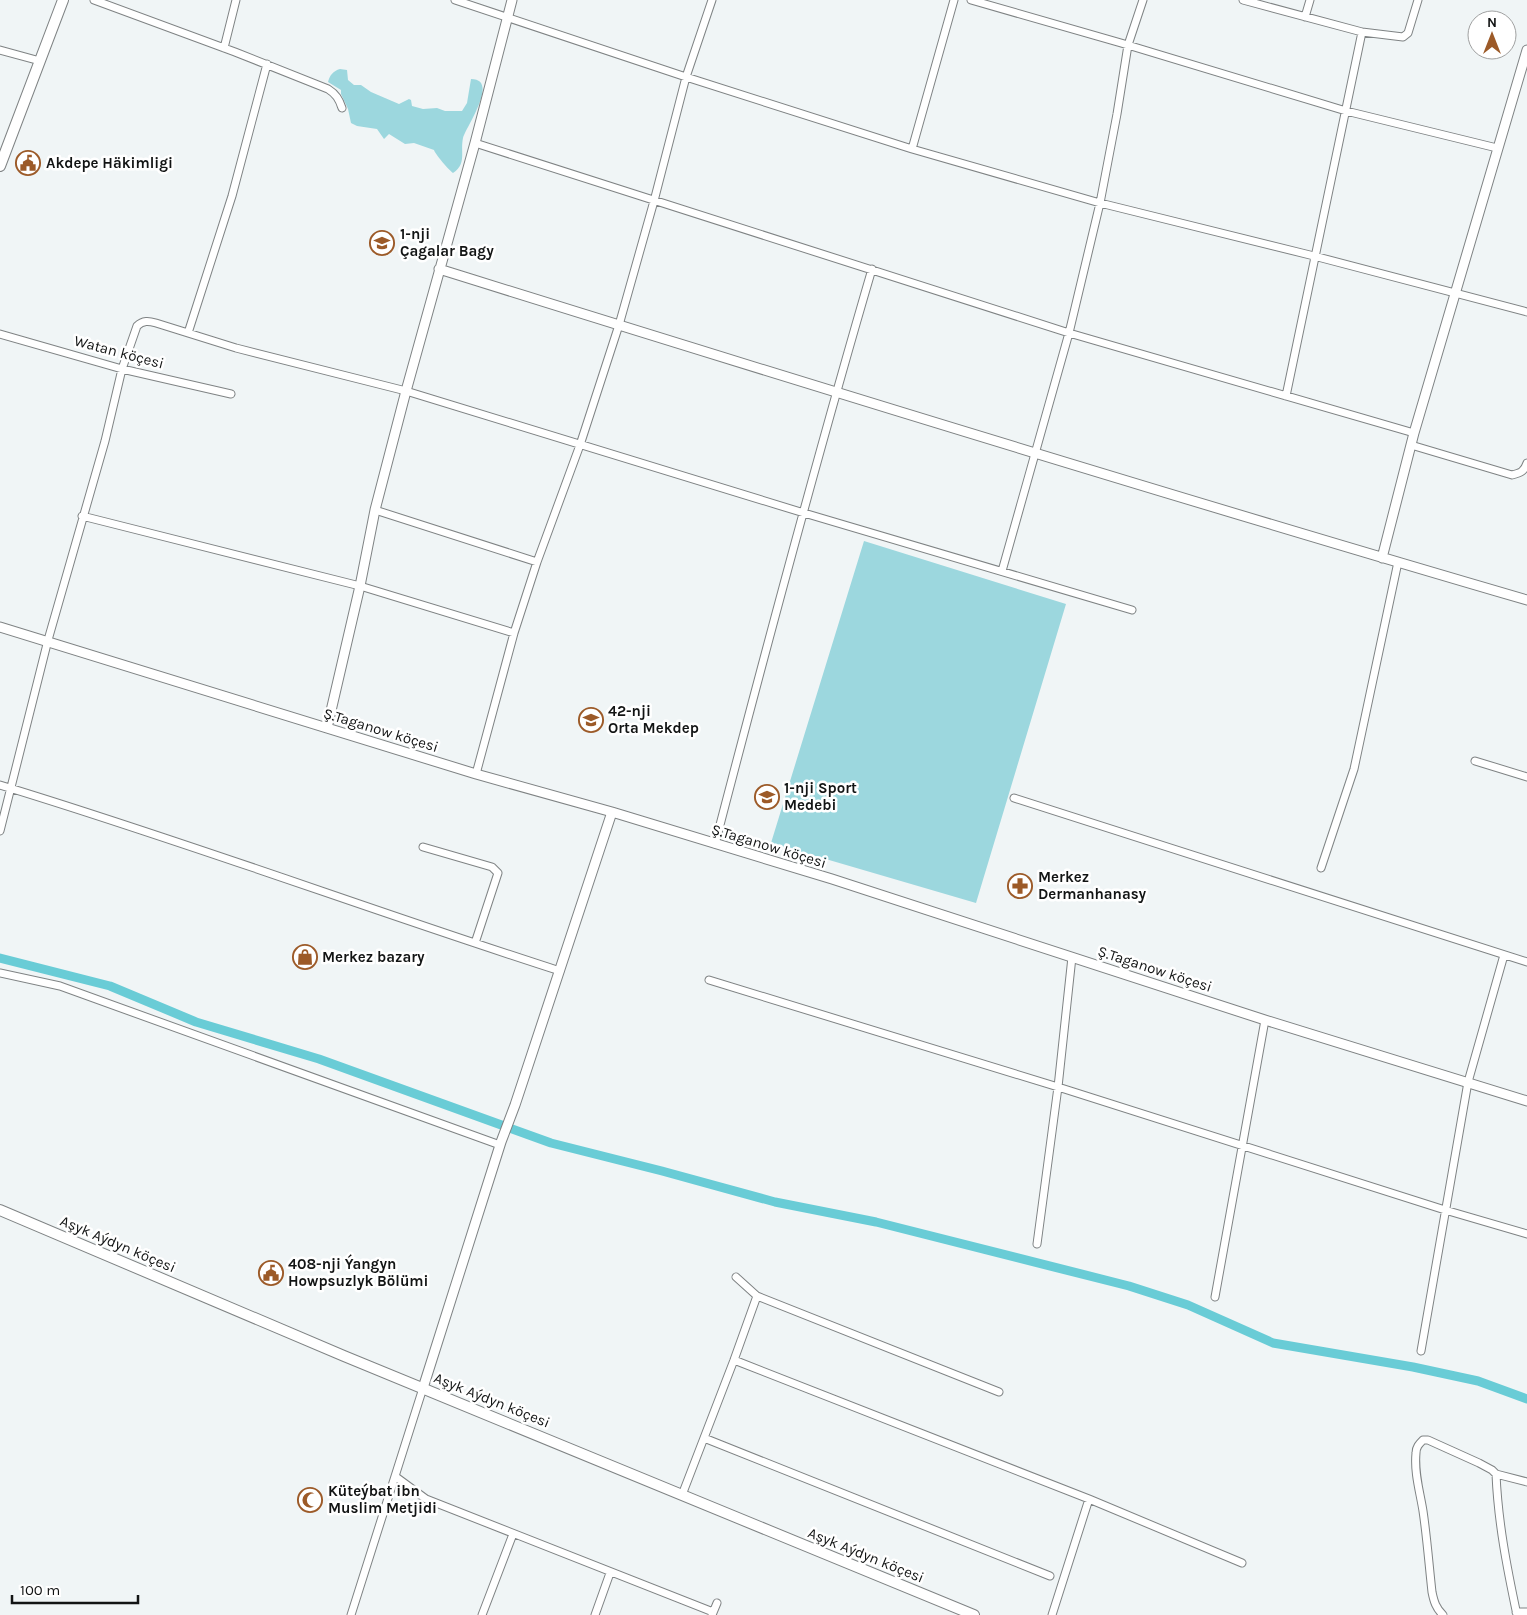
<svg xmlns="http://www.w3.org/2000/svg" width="1527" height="1615" font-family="Karla,sans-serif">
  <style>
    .green { fill: #9cd7de }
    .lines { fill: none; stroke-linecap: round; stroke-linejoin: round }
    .canal { stroke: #69ccd6; stroke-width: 9 }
    .minor-casing { stroke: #7f8384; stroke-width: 9 }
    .tertiary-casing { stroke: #7f8384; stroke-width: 11 }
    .secondary-casing { stroke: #7f8384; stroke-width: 12 }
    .minor { stroke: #fff; stroke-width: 7 }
    .tertiary { stroke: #fff; stroke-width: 9 }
    .secondary { stroke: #fff; stroke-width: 10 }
    .labels { text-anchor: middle; stroke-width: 5; stroke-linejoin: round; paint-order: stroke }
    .poi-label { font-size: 15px; font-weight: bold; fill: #121414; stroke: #fff; text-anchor: start }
    .street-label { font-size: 15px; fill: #121414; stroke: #fff }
  </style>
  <rect width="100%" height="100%" fill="#f0f5f6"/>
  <path class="green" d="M340,69L347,70L348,80L354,85H361L371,92L399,104L409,99L411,100L412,106L423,109L437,108L445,111H462L467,103L471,79C500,79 466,127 463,138C460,152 467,164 453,173C449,170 435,154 434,150L414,143L405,144L389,134L384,139L377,129L357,126L351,123L348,109L341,94V90L328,82C330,75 333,71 340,69Z
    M864,541L1066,604L976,903L771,843Z"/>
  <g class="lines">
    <path class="canal" d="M0,958L110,986L196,1022L319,1059L551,1143L662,1171L775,1202L876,1222L1129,1286L1188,1305L1273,1343L1413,1367L1478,1381L1527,1399"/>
    <defs>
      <path id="minor" d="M94,0L235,52L328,89C336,94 339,99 342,108
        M455,0L686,77L912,149L1100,203L1314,256L1527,312
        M971,0L1121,43L1346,111L1497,148
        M1243,0L1362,32L1403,37L1408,33L1418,0
        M1305,17L1310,0
        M224,48L236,0
        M0,50L40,61
        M475,143L1069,333L1414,433
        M912,149L954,0
        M188,333L232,196L267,64
        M0,334L122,369L231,394
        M1286,396L1362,32
        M1411,445L1512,475C1520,473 1524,472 1527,463
        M375,510L537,562
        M82,516L360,586L514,633
        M1002,571L1069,333L1100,203L1117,114L1128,45L1143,0
        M1475,761L1527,777
        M476,774L514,633L537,562L580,445L619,325L654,201L686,77L712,0
        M0,785C188,842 373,911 560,971
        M1014,798L1527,962
        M0,831L48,640L105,441L122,369L137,326C143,320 149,321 156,323L236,348L406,391L804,513L1132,610
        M715,844C765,652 816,460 872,269
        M423,847L492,867L498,873L475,943
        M1321,868L1354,769L1398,562
        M0,973L60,986L500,1145
        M709,980L1058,1087L1445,1210L1527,1234
        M1037,1244L1058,1087L1072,957
        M757,1296L999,1392
        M1215,1297L1265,1020
        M1421,1351L1468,1082L1504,955
        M734,1360L1089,1499L1242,1563
        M704,1438L1050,1576
        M1496,1474C1498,1522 1507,1568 1517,1615
        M396,1477L426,1499L713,1612
        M682,1495L734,1360L757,1296L736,1277
        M1516,1612H1527
        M351,1615L423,1388
        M482,1615L513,1534
        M595,1615L610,1573
        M712,1615L717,1603
        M1052,1615L1089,1499
        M1443,1615C1436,1608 1434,1602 1432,1592C1429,1565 1427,1538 1423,1511C1420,1492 1414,1473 1416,1453C1416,1447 1419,1444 1423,1440H1428L1479,1463L1492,1470L1496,1474L1527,1482"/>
      <path id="tertiary" d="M439,269C801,382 1163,494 1527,600
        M1382,558L1414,433L1527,50
        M0,627L476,774L612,812L832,879L1265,1020L1527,1101
        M327,728L360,586L375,510L406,391L475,143L512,0
        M423,1388L501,1142L515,1105L612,812"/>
      <path id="secondary" d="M0,166L63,0
        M0,1210L344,1356L974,1615"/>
    </defs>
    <use href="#minor" class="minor-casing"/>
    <use href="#tertiary" class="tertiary-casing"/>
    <use href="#secondary" class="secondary-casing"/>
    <use href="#minor" class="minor"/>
    <use href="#tertiary" class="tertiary"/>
    <use href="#secondary" class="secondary"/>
  </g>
  <defs>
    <symbol id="civic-ring" viewBox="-11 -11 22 22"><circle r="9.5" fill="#fff" stroke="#9c5a28" stroke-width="1.5"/><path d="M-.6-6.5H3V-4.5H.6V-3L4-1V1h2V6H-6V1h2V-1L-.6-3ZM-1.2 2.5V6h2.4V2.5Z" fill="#9c5a28"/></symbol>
    <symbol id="school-ring" viewBox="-11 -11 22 22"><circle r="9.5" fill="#fff" stroke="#9c5a28" stroke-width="1.5"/><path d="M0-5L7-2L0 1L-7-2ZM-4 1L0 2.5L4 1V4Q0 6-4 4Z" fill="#9c5a28"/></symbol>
    <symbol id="pharmacy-ring" viewBox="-11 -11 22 22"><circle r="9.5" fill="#fff" stroke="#9c5a28" stroke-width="1.5"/><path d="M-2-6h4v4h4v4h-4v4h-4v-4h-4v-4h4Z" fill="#9c5a28"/></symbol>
    <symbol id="shop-ring" viewBox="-11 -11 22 22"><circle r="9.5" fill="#fff" stroke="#9c5a28" stroke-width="1.5"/><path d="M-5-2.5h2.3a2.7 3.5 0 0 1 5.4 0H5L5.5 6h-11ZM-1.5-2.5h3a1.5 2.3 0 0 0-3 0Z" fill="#9c5a28"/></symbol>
    <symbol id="mosque-ring" viewBox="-11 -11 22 22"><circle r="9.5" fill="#fff" stroke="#9c5a28" stroke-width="1.5"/><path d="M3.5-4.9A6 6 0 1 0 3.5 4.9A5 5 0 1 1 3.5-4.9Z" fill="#9c5a28"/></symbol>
  </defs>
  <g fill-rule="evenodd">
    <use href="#civic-ring" x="14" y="149" width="28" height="28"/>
    <use href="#school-ring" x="368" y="229" width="28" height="28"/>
    <use href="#school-ring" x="577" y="706" width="28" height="28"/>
    <use href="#school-ring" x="753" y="783" width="28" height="28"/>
    <use href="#pharmacy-ring" x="1006" y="872" width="28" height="28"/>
    <use href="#shop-ring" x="291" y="943" width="28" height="28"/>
    <use href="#civic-ring" x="257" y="1259" width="28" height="28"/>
    <use href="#mosque-ring" x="296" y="1486" width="28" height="28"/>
  </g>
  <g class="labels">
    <g class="poi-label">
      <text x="46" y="168">Akdepe Häkimligi</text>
      <text x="400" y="239">1-nji<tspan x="400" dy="17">Çagalar Bagy</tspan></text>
      <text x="608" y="716">42-nji<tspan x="608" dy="17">Orta Mekdep</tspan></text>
      <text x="784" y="793">1-nji Sport<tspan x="784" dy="17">Medebi</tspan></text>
      <text x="1038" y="882">Merkez<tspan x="1038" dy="17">Dermanhanasy</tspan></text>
      <text x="322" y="962">Merkez bazary</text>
      <text x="288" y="1269">408-nji Ýangyn<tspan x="288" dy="17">Howpsuzlyk Bölümi</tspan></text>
      <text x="328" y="1496">Küteýbat ibn<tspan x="328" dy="17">Muslim Metjidi</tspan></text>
    </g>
    <g class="street-label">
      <text transform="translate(119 352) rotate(15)" y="5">Watan köçesi</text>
      <text transform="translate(381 730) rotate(17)" y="5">Ş.Taganow köçesi</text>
      <text transform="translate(769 846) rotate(17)" y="5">Ş.Taganow köçesi</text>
      <text transform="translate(1155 969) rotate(18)" y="5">Ş.Taganow köçesi</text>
      <text transform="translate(118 1244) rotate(23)" y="5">Aşyk Aýdyn köçesi</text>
      <text transform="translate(492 1400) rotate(22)" y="5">Aşyk Aýdyn köçesi</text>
      <text transform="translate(866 1555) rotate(22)" y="5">Aşyk Aýdyn köçesi</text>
    </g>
  </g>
  <g transform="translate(1492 35)"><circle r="24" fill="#ffffff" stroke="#a0a1a1"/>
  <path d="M0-4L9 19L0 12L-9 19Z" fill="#9c5a28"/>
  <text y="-8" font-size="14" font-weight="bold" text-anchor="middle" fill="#121414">N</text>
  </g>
  <path d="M12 1595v8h126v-8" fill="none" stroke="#121414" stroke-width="2.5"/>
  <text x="20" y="1595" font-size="15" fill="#121414" stroke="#ffffff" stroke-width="4" paint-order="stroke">100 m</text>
</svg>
